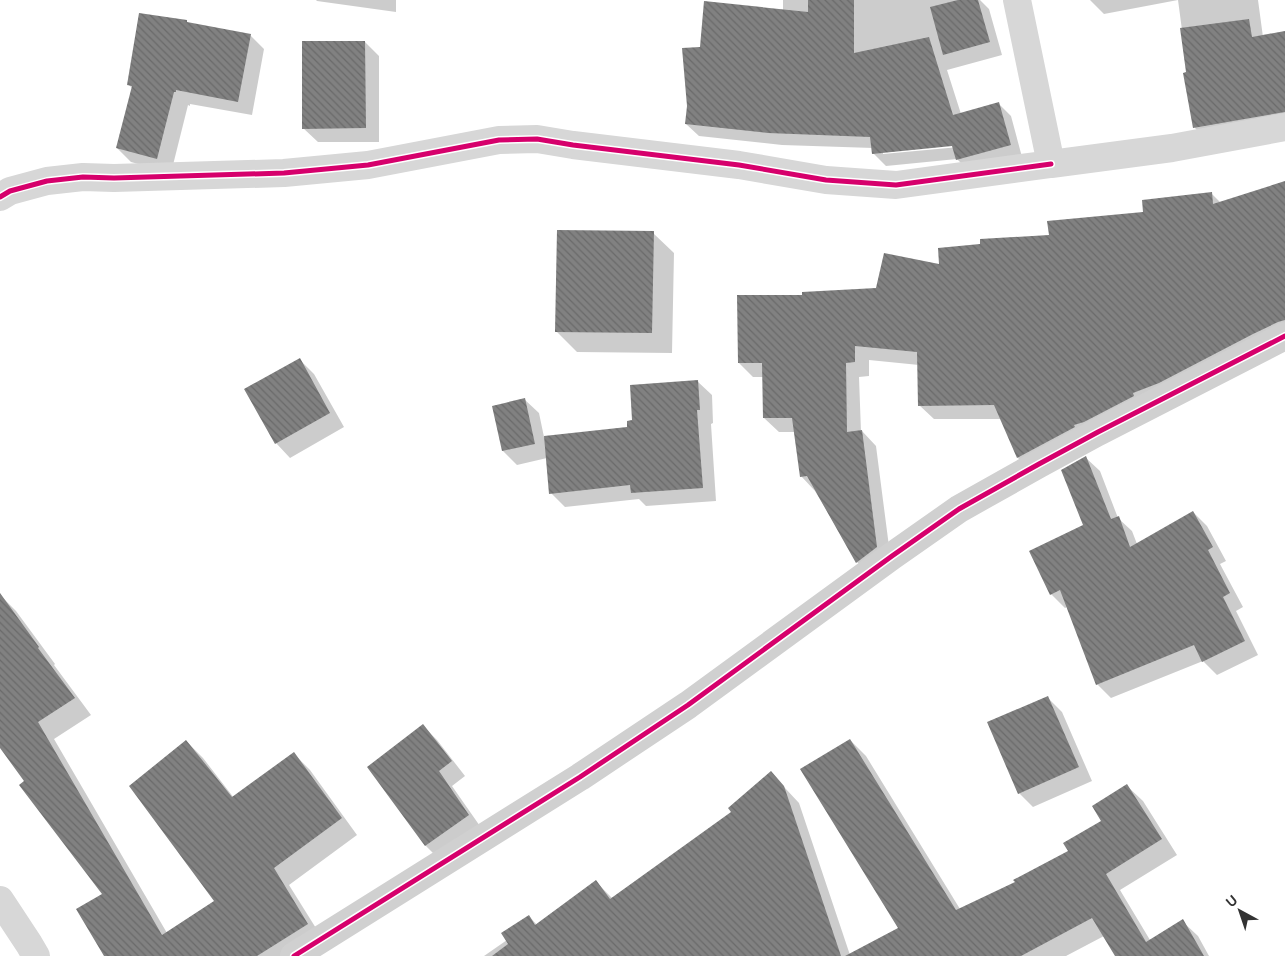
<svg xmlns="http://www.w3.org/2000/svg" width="1285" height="956" font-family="Figtree,sans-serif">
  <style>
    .shadow { fill: #0003; fill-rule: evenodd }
    .building { fill: url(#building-back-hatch) }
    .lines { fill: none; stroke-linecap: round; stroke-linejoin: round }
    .street { stroke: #d7d7d7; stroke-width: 28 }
    .secondary { stroke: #d0d0d0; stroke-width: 28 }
    .cycleway-casing { stroke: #fff; stroke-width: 8 }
    .cycleway { stroke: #d6006c; stroke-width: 5 }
  </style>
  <defs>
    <pattern id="building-back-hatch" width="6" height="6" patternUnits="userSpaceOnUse" patternTransform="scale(1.25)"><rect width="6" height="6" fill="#818181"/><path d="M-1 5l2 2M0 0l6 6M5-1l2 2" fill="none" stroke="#6a6a6a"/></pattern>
  </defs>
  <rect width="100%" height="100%" fill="#fff"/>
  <path class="shadow" d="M316,0H396V12L317,1Z
    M783,0H980L989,9L1002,55L947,70L961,114L998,103L1011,116L1022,157L970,172L957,159L886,166L873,153V148L782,145L699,136L686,124L701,48L783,10ZM958,144L959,147L883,154V152Z
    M1090,0H1258L1263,37L1285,33V127L1209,142L1195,128L1178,0L1104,14Z
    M188,23L250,35L264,49L252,115L190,104V106L188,105L171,173L131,162L117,148L133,89L129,85Z
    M365,42L379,56V142H318L303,128Z
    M1285,191V340L1032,472L1018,458L1001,419H934L919,405V365L869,360V376L859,377L861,432L862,431L876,446L891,562L871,576L857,562L815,491L801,476L795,432H779L764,418V377H753L739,363L803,296L877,289L940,265L1145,213L1211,193L1221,203Z
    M653,233L674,253L672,353L577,352L556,331Z
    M300,360L314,374L344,427L290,458L276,443Z
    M697,381L712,395L713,423L711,424L716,501L646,506L639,499L565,507L551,493L547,458L517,465L503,451L524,399L539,413L544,437L628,428L633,422Z
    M1086,458L1100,471L1118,518L1132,531L1137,544L1193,512L1207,526L1226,561L1220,564L1243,607L1236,611L1258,655L1217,675L1203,661L1111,698L1097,684L1067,607L1065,608L1051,594L1084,525Z
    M0,595L16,611L55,664L54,665L91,715L54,739L167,933L216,901L186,741L203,758L234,798L294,754L310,770L357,835L289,885L324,941L300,956H105L104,894L26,781L0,746Z
    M1048,698L1062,712L1092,781L1033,807L1019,793Z
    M423,726L437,740L465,776L452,786L482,829L440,860L426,846Z
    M850,740L866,756L960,909L1016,883L1070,852L1102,821L1127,786L1143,801L1177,855L1120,890L1150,940L1182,921L1198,936L1209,956H1116L1104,936L1066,956H484L507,940L529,916L537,925L596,882L612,898L733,812L771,773L799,803L850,955L900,929Z"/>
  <path class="building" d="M808,0H854V53L929,37L953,115L999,102L1011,145L956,160L952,146L872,154L870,137L768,133L685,124L687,106L682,48L700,47L704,1L808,12Z
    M958,0H978L990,42L943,55L930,7Z
    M139,13L187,20V22L251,34L238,102L176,90V92H174L157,159L116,148L132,86L127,85Z
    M1249,19L1252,37L1285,31V112L1193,128L1183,73L1186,72L1180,28Z
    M302,41H365L366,128L302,129Z
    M1285,181V320L1278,322L1253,334L1159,383L1133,393L1134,396L1084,422L1074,425L1075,427L1017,458L994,405L918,406L917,352L855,346V362L846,363L847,432L862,430L877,547L856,563L807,476L800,477L792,418H763L762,363H738L737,295H802V292L876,288L884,253L939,264L938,248L980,244V239L1049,235L1047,221L1143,212L1142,200L1212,192L1213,204Z
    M557,230L654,231L652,333L555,332Z
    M300,358L330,413L275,444L244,389Z
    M698,380L700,410H697L703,488L631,493L630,485L549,494L544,436L627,427V421L632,420L630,385Z
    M525,398L535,444L502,451L492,406Z
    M1086,456L1111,519L1119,516L1130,547L1193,511L1213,547L1208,550L1230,593L1223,597L1245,641L1202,662L1194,645L1096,685L1060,590L1050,595L1029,551L1083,525L1061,470Z
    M0,593L39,647L38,648L75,698L38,722L162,935L214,901L129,786L186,740L232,797L294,752L342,818L274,868L308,924L257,956H104L76,909L102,894L19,785L24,781L0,748Z
    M1048,696L1079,767L1018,794L987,722Z
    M423,724L452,761L439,771L469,815L425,846L367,767Z
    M850,739L956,910L1015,882L1013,880L1068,851L1063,843L1101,821L1092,806L1127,784L1162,839L1106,874L1146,942L1183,919L1204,956H1115L1092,918L1021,956H845L898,928L800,769Z
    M771,771L784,786L841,956H492L508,944L501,933L529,915L535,925L596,880L610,899L731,812L728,808Z"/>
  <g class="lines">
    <path class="street" d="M1017,0L1051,164L1172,148L1285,127
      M0,197L10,191L47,181L83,177L114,178L284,173L368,165L499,140L537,139L573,145L739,165L826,180L896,185L1051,164
      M0,900L29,944L36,956"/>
    <path class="secondary" d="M294,956L580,777L688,705L892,556L959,509L1039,464L1098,432L1285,336"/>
    <defs>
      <path id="cycleway" d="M0,197L10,191L47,181L83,177L114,178L284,173L368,165L499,140L537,139L573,145L739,165L826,180L896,185L1051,164
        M294,956L580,777L688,705L892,556L959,509L1039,464L1098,432L1285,336"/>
    </defs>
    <use href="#cycleway" class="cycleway-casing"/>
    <use href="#cycleway" class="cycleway"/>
  </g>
  <g transform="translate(1240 911) rotate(320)" stroke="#ffffff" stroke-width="4" paint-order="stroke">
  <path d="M0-4L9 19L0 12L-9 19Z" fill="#333333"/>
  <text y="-8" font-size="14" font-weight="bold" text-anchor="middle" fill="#333333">U</text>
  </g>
</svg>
